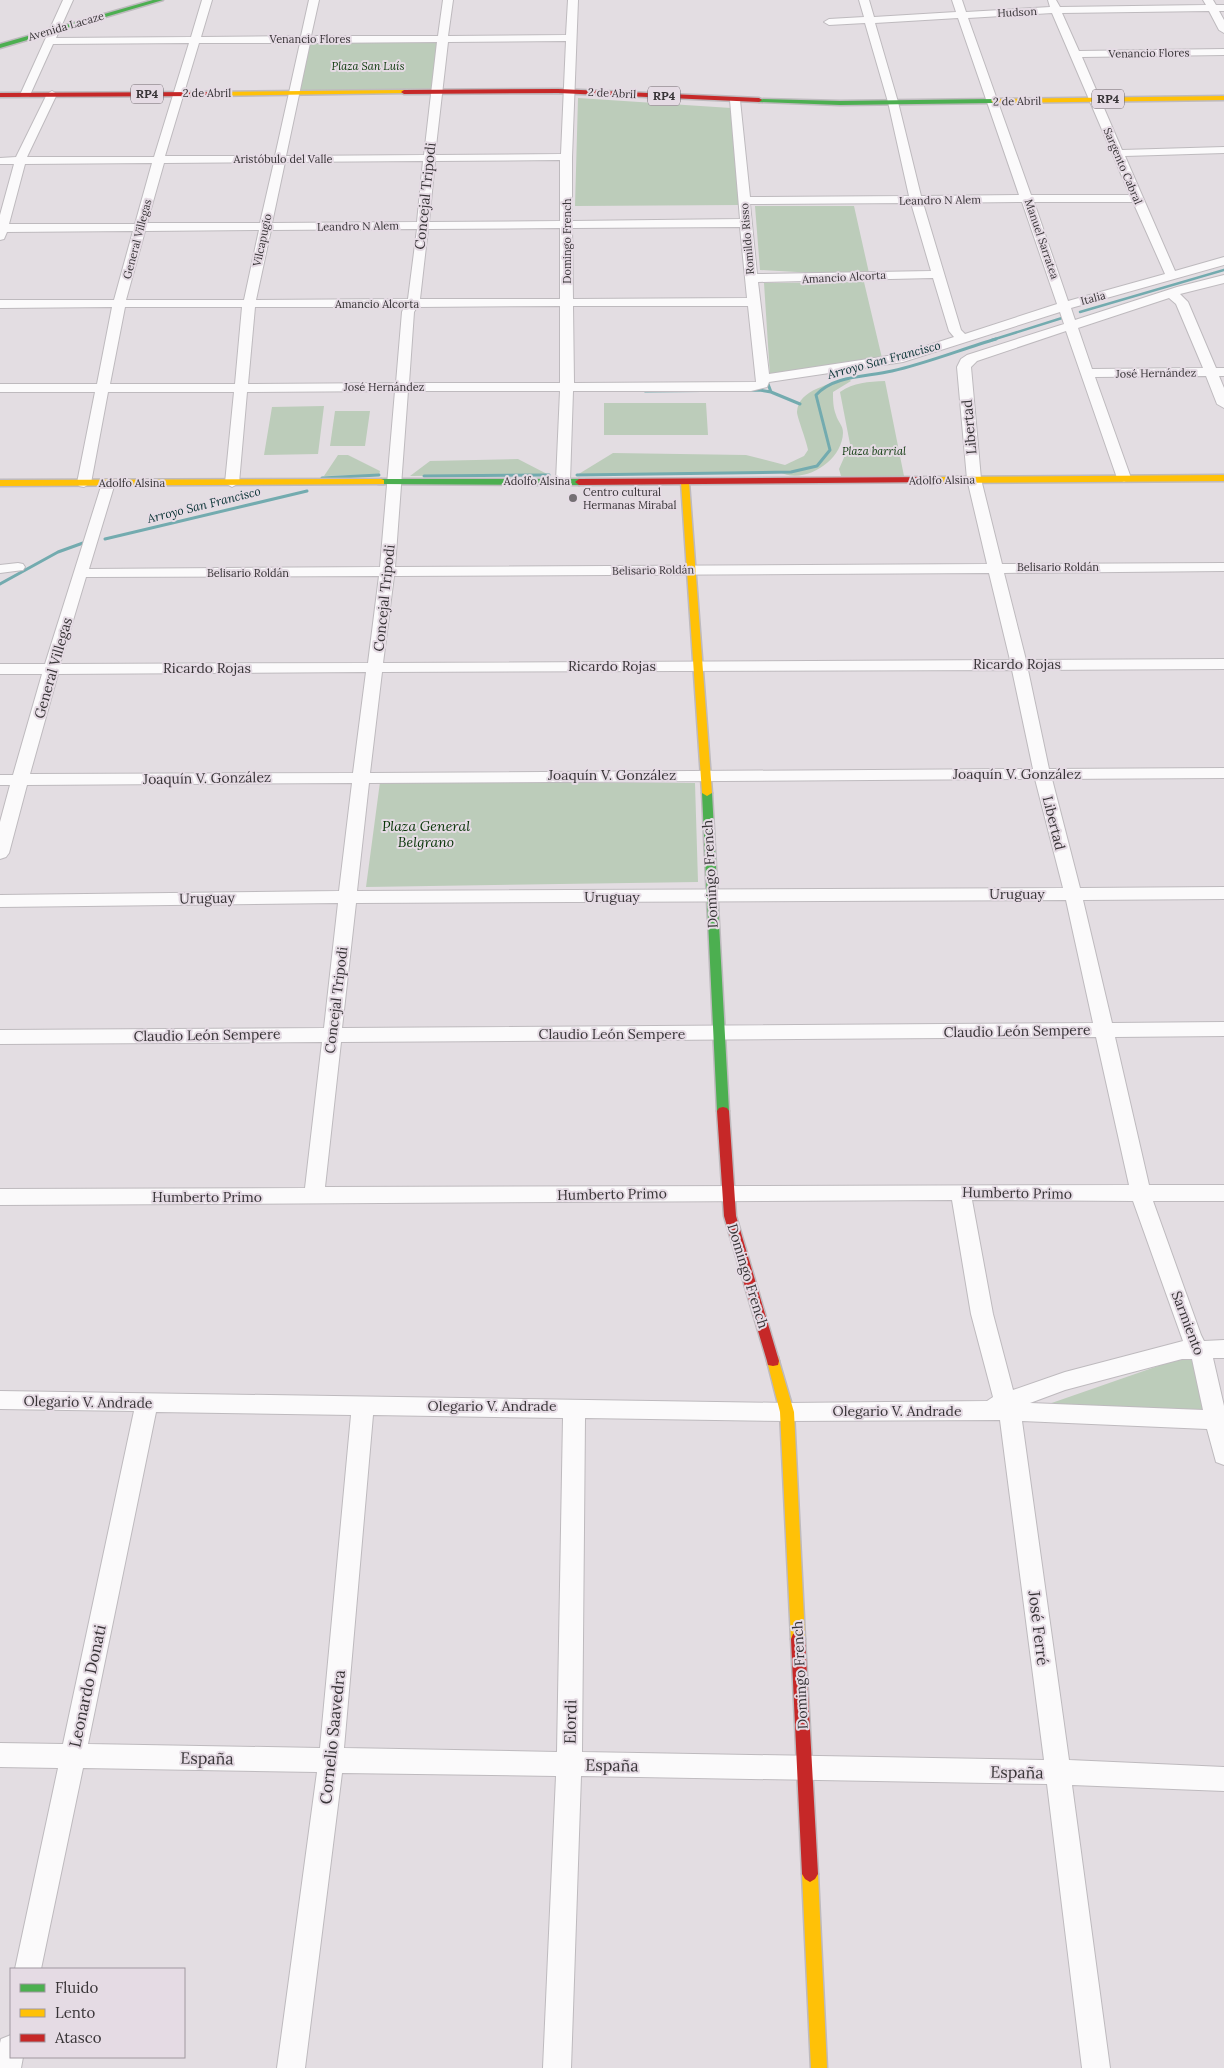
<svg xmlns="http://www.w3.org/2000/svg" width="1224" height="2068" font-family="Lora,serif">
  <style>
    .green { fill: #bcccba }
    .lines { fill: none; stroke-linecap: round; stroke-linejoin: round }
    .stream-far1 { stroke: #73abaf; stroke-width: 2.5 }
    .stream { stroke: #73abaf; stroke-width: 3 }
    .street-casing { stroke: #bebabe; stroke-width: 2 }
    .fast-casing { stroke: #bebabe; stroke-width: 3 }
    .slow-casing { stroke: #bebabe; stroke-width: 3 }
    .jam-casing { stroke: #bebabe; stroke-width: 3 }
    .street { fill: #fbfafb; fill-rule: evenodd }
    .fast { fill: #4caf50; fill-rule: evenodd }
    .slow { fill: #ffc107; fill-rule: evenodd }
    .jam { fill: #c62828; fill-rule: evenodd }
    .poi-dot { fill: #746f73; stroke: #e5dbe4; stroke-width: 2 }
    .labels { text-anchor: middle; stroke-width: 4; stroke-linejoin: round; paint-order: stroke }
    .far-street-label { font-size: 11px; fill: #383437; stroke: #e5dbe4 }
    .far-park-label { font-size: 11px; font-style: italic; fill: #073406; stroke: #e5dbe4 }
    .far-poi-label { font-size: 11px; fill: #383437; stroke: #e5dbe4; text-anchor: start }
    .shield { fill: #e5dbe4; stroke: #6c666b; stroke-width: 1 }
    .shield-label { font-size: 12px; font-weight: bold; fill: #383437 }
    .far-water-label { font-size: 12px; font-style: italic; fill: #063032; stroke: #e5dbe4 }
    .street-label { font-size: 14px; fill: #383437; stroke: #e5dbe4 }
    .park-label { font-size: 14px; font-style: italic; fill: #073406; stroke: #e5dbe4 }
    .near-street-label { font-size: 16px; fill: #383437; stroke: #e5dbe4 }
  </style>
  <rect width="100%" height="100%" fill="#e3dde2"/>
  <path class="green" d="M305,39H443L436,92L294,93Z
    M578,98L731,108L739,205L575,206Z
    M755,206H854L869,273L832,274L760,270Z
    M864,282L882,358L770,376L764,283Z
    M848,378L851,381L833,392C833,400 833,407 836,415C838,422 843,425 843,433C842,461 805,485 779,472L577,475L613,453L746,455L785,465L804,456L808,450C807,442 797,417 797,412C798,389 832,384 848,378Z
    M885,381L904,476H841L839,469L850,444L840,392C854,382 868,382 885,381Z
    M604,403H706L708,435H604Z
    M324,406L318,454L264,455L272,407Z
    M335,411H370L365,446H330Z
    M338,455H348L380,471L379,475L324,476Z
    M518,459L549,475L410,476L430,461Z
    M380,782L695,783L698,882L366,887Z
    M1184,1357L1196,1362L1206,1411L1043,1406Z"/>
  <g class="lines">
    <path class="stream-far1" d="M1080,312L1224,270
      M992,340L1062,318"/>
    <path class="stream" d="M768,384L771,392L800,404
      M645,391L759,390L771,392
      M577,475L791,472L817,466L830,450L816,395C834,375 867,377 892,371C927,363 962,349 996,339
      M424,476L549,475
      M322,478L379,475
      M105,539L307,491
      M0,584L58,552L83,543"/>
    <defs>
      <path id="street" d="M63,0H73L56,38L191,37L202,0H212L201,37L301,36L309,0H319L311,36H438L443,0H453L448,36L566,35L568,0H578L572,157V221L740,219L730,100L735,97L740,100L750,197L909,196L888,102L865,23L829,25L824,22L829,19L864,17L859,0H869L874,17L956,12L952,0H962L966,12L1050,7L1048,0H1056L1060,7L1206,5L1203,0H1213L1216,5H1224V11H1219L1224,20V33L1219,30L1209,11L1062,13L1079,51L1224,49V55L1082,57L1122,150L1224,147V153L1125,156L1175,271L1224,257V265L1071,308L1075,320L1177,287L1224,275V283L1180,294L1188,302L1216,368H1224V376H1219L1224,388V408L1217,404L1206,376L1095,377L1131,478L1124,482L1117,478L1066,331L977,361L971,367L981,479L1002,564L1224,563V571L1004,573L1026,660L1224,659V669L1028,670L1049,769L1224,768V778L1052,779L1080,888L1224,887V899L1083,900L1112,1023L1224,1022V1036L1115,1037L1149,1185H1224V1201H1153L1201,1335L1204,1341L1224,1340V1358H1213L1224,1406V1465L1216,1462L1207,1429L1022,1421L1069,1760L1224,1767V1791L1072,1785L1110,2068H1082L1047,1784L581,1776L571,2068H543L556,1776L342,1773L305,2068H277L317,1772L83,1768L41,1969H15L58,1768L0,1767V1743L63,1744L134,1411L0,1409V1391L787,1403L987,1401L993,1397L971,1314L952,1200L0,1205V1189L305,1188L322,1042L0,1044V1030L324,1028L338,903L0,907V895L339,891L352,783L27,785L9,853L6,857L0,859V822L10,785H0V775H13L42,674H0V664H45L103,480L108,479L115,483L89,569L380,567L395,391L247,392L239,483L232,487L225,483L234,392H108L91,483L84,487L79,486L77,483L95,392H0V384H97L112,307L0,308V300H114L133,231L7,232L4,239L0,240V215L14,164H0V158L16,157L47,94L52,91L57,94L27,157H154L189,43L53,44L30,95L29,97H21L20,95ZM1052,13L1130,195H1031L968,18ZM958,18L1019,195L921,196L898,102L875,23ZM566,41L561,154L435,155L448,42ZM437,42L424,155L286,156L310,43ZM199,43H300L275,156H165ZM560,160V221L429,222L435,161ZM423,161L417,222L272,223L285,162ZM274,162L260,223H147L164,163ZM152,163L135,224H9L25,164ZM1022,202L1057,304L965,334L961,330L923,203ZM1034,202H1133L1165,274L1068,301ZM911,203L931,271L757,274L750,204ZM740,227L747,298L573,299L572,228ZM560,228V299H420L428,229ZM417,229L408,299L256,300L271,230ZM259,230L244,300H126L145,231ZM933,278L949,331L954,337L901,354L769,374L758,282ZM1169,298L1176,304L1203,368L1092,369L1078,328ZM560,306V383H409L414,312L417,307ZM573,306H748L756,382L574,383ZM125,307H242L235,384H110ZM255,307H404L402,312L396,383L248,384ZM1060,312L1064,324L967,355L961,359L957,367L967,479L987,564L395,567L408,391H560L556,481L563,485L570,481L573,391H751L767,387L769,382L903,362ZM989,573L1010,660L383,663L394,576ZM379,576L368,663L60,664L86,577ZM1012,670L1033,769L370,773L382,672ZM366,672L353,773L30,774L58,674ZM1035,779L1063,888L357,891L369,783ZM1066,900L1093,1023L342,1028L356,903ZM1096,1037L1129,1185L325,1187L341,1042ZM972,1200L1133,1201L1183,1341L1065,1372L1013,1390L993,1314ZM1182,1359H1192L1203,1410L1030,1403L1065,1390ZM156,1412L351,1415L320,1748L88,1744ZM373,1415L563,1418L557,1752L344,1748ZM585,1418L787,1421L1000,1420L1044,1760L582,1752Z
        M18,563L23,564L25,567L23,570L0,573V565Z
        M11,2035V2057H23L21,2068H0V2043L1,2039Z"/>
      <path id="fast" d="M153,0H163L0,48V44Z
        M757,99L840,101L994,99L997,101L994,103L840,105L759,102L757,101Z
        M381,479H579L583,482L579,485L378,484L377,482Z
        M707,790L712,793L729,1111L727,1114H719L717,1111L702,793Z"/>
      <path id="slow" d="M404,90L406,91V93L207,96L204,94L207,92Z
        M1224,96V100L994,103L991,101L994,99Z
        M1224,475V481L936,483L932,480L936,477Z
        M381,479L384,480V484L0,486V480Z
        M685,479L689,482L712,793L707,796L702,793L681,482Z
        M773,1356L778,1357L779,1361L794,1412L805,1639L803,1644L798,1646L793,1644L791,1639L780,1412L767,1361L768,1357Z
        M810,1866L815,1869L818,1874L827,2068H811L802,1874L805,1869Z"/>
      <path id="jam" d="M558,89L759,98L762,100L759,102L558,93L404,94L401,92L404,90Z
        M0,93L207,92L210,94L207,96L0,97Z
        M936,477L940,480L939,482L579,485L575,482L579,479Z
        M723,1107L727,1108L729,1111L736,1216L779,1361L778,1365L773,1366L768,1365L767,1361L724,1216L717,1111L719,1108Z
        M798,1632L803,1634L805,1639L818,1874L815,1879L810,1882L805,1879L802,1874L791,1639L793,1634Z"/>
    </defs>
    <use href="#street" class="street-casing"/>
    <use href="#fast" class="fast-casing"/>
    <use href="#slow" class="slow-casing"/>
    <use href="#jam" class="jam-casing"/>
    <use href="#street" class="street"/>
    <use href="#fast" class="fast"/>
    <use href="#slow" class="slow"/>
    <use href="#jam" class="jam"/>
  </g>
  <circle class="poi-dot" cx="573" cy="498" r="5"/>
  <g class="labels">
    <g class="far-street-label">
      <text transform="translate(1017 12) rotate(-3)" y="4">Hudson</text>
      <text transform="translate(66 26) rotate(-16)" y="4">Avenida Lacaze</text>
      <text x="310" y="43">Venancio Flores</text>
      <text transform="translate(1149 53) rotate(-1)" y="4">Venancio Flores</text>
      <text x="207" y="97">2 de Abril</text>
      <text transform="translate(612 93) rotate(3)" y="4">2 de Abril</text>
      <text transform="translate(1017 101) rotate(-1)" y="4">2 de Abril</text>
      <text x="283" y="163">Aristóbulo del Valle</text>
      <text transform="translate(1123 166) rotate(67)" y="4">Sargento Cabral</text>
      <text transform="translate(940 200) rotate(-1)" y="4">Leandro N Alem</text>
      <text transform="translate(358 226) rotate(-1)" y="4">Leandro N Alem</text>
      <text transform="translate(137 239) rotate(-75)" y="4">General Villegas</text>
      <text transform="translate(747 239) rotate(-95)" y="4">Romildo Risso</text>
      <text transform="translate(1042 239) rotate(71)" y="4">Manuel Sarratea</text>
      <text transform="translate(262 240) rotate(-78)" y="4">Vilcapugio</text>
      <text transform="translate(567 241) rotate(-90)" y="4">Domingo French</text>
      <text transform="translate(844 277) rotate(-3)" y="4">Amancio Alcorta</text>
      <text transform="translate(1093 298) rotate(-15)" y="4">Italia</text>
      <text x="377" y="308">Amancio Alcorta</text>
      <text transform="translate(1156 373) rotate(-1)" y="4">José Hernández</text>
      <text x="384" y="391">José Hernández</text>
      <text transform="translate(942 480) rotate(-1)" y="4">Adolfo Alsina</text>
      <text x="537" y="485">Adolfo Alsina</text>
      <text x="132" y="487">Adolfo Alsina</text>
      <text x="1058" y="571">Belisario Roldán</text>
      <text transform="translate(653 570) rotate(-1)" y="4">Belisario Roldán</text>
      <text x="248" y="577">Belisario Roldán</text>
    </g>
    <g class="far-park-label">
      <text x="368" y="70">Plaza San Luís</text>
      <text x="874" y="455">Plaza barrial</text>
    </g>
    <g class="far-poi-label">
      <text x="583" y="496">Centro cultural<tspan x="583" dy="13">Hermanas Mirabal</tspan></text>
    </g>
    <g class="shield">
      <rect x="131" y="84.5" width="32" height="19" rx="4"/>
      <rect x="648" y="86.5" width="32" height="19" rx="4"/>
      <rect x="1092" y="89.5" width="32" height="19" rx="4"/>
    </g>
    <g class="shield-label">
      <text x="147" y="98">RP4</text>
      <text x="664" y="100">RP4</text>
      <text x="1108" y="103">RP4</text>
    </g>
    <g class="far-water-label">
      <text transform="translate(884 360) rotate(-15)" y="4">Arroyo San Francisco</text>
      <text transform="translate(204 505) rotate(-14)" y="4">Arroyo San Francisco</text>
    </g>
    <g class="street-label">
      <text transform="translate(425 196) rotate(-84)" y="5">Concejal Tripodi</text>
      <text transform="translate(969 427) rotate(-95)" y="5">Libertad</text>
      <text transform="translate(384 598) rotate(-84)" y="5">Concejal Tripodi</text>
      <text x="1017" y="669">Ricardo Rojas</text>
      <text x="612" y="671">Ricardo Rojas</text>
      <text transform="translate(53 668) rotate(-74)" y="5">General Villegas</text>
      <text x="207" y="673">Ricardo Rojas</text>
      <text x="1017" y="779">Joaquín V. González</text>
      <text x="612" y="780">Joaquín V. González</text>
      <text transform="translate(207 778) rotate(-1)" y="5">Joaquín V. González</text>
      <text transform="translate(1054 823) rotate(76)" y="5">Libertad</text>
      <text transform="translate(710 874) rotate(-93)" y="5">Domingo French</text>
      <text x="1017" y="899">Uruguay</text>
      <text x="612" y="902">Uruguay</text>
      <text transform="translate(207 898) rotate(-1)" y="5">Uruguay</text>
      <text transform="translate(336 1000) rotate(-83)" y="5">Concejal Tripodi</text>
      <text transform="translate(1017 1031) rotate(-1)" y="5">Claudio León Sempere</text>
      <text x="612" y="1039">Claudio León Sempere</text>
      <text transform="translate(207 1035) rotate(-1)" y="5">Claudio León Sempere</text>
      <text transform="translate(1017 1193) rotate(1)" y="5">Humberto Primo</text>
      <text transform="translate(612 1194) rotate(-1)" y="5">Humberto Primo</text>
      <text x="207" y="1202">Humberto Primo</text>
      <text transform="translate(748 1276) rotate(73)" y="5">Domingo French</text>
      <text transform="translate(1188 1323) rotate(69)" y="5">Sarmiento</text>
      <text transform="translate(88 1402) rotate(1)" y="5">Olegario V. Andrade</text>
      <text x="492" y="1411">Olegario V. Andrade</text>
      <text x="897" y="1416">Olegario V. Andrade</text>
      <text transform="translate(800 1675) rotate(-93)" y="5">Domingo French</text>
    </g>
    <g class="park-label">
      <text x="426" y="831">Plaza General<tspan x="426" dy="16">Belgrano</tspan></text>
    </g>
    <g class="near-street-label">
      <text transform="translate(1039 1628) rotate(83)" y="6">José Ferré</text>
      <text transform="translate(87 1686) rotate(-78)" y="6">Leonardo Donati</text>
      <text transform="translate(570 1722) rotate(-89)" y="6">Elordi</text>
      <text transform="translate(332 1737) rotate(-84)" y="6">Cornelio Saavedra</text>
      <text transform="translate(207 1758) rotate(1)" y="6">España</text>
      <text transform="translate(612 1765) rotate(1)" y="6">España</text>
      <text transform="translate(1017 1772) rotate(1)" y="6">España</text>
    </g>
  </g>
  <rect x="10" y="1968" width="175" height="90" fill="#e5dbe4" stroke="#a0989f"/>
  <rect x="20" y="1984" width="25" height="8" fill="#4caf50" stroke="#a0989f"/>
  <text x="55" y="1993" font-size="15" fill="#383437">Fluido</text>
  <rect x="20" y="2009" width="25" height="8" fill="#ffc107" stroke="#a0989f"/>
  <text x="55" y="2018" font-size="15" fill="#383437">Lento</text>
  <rect x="20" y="2034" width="25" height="8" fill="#c62828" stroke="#a0989f"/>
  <text x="55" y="2043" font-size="15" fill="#383437">Atasco</text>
</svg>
